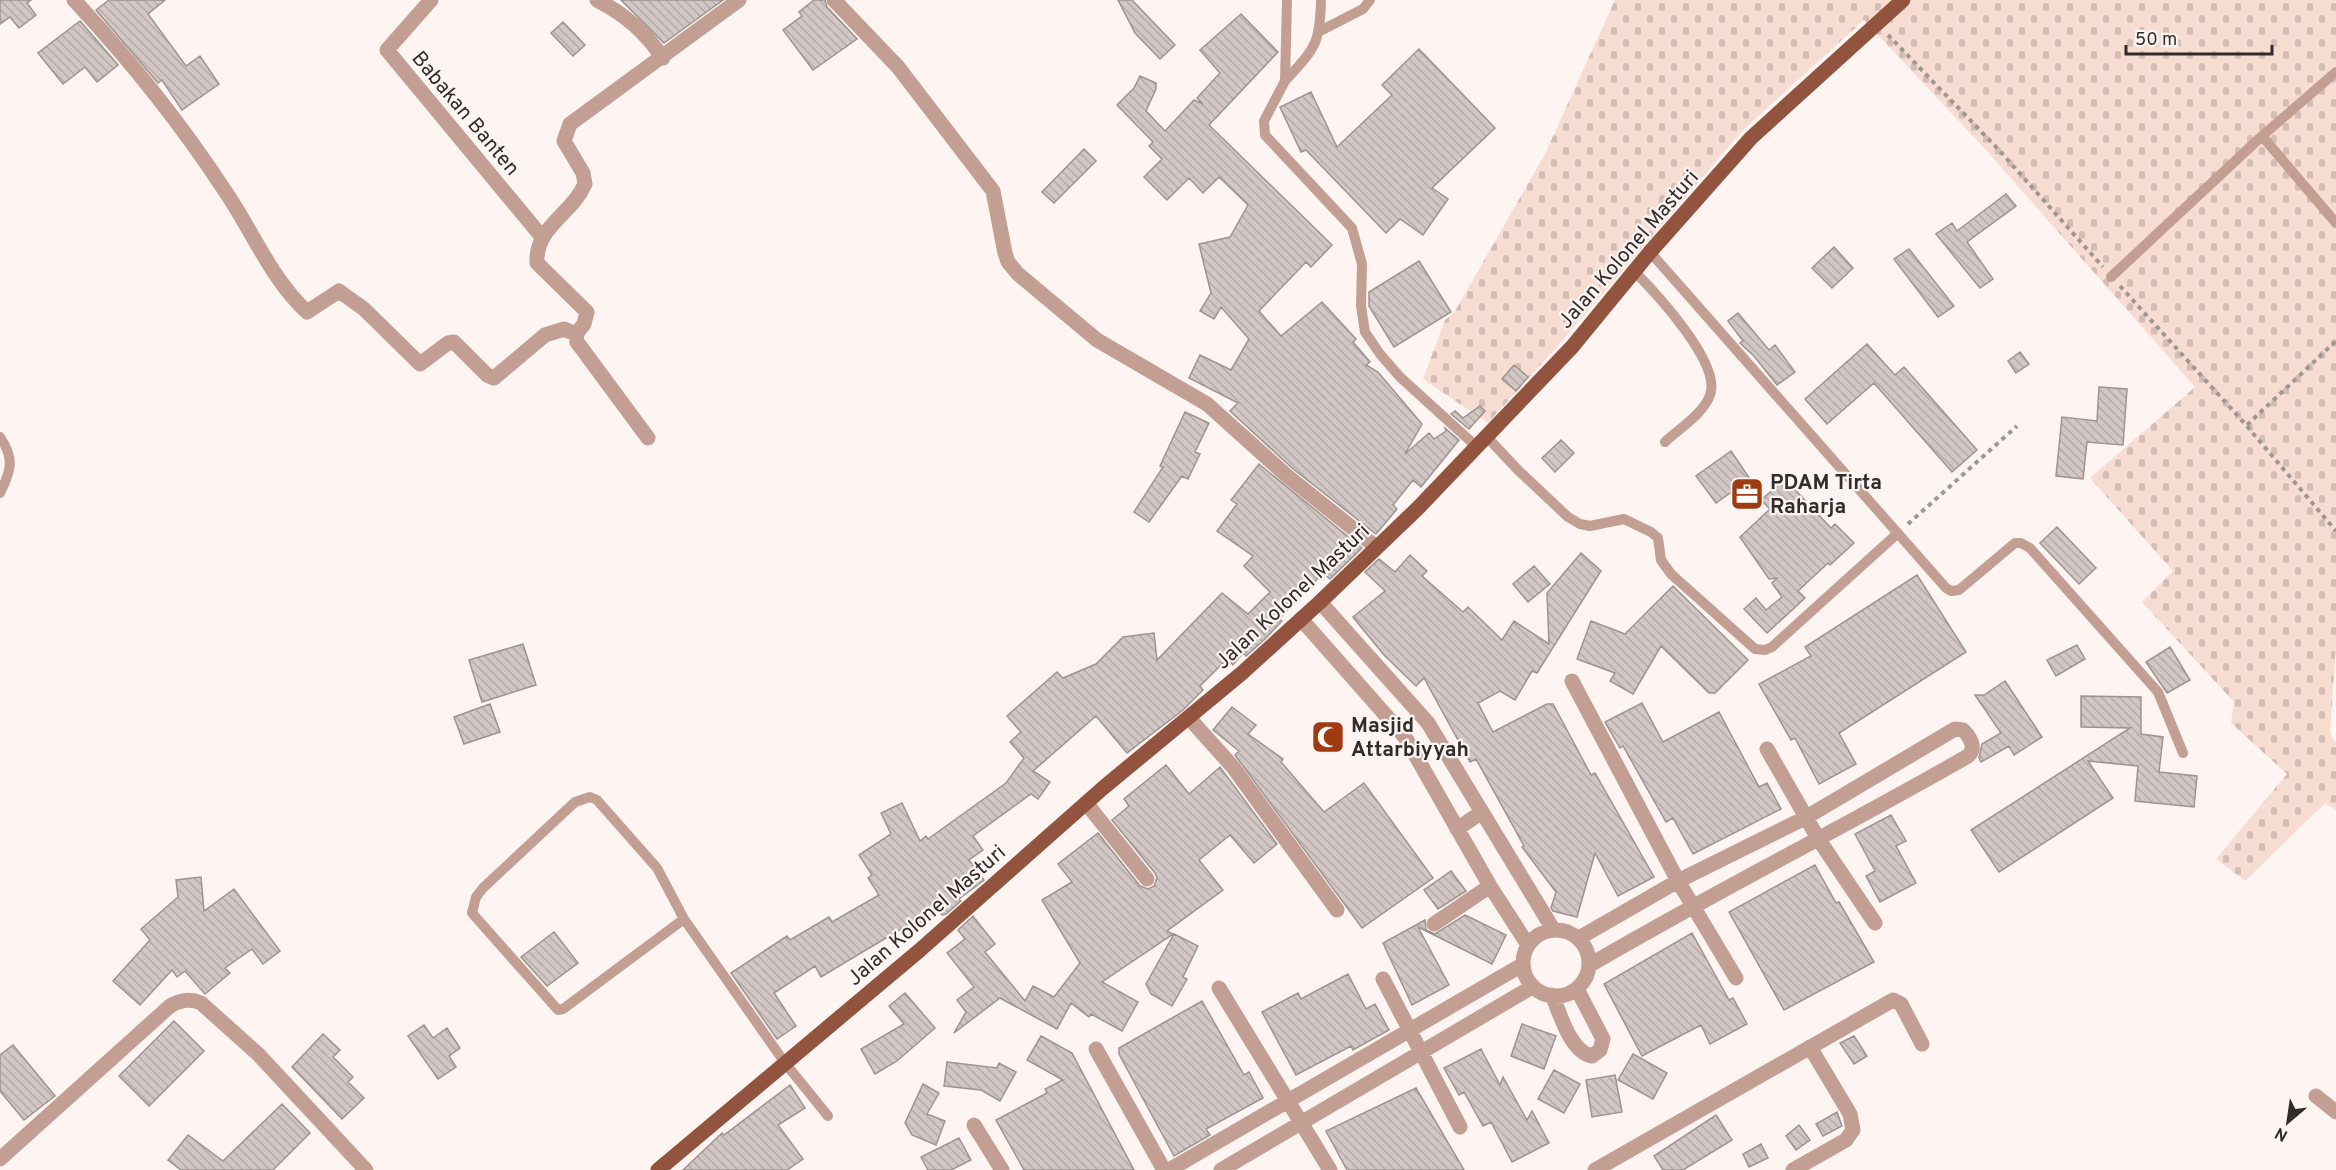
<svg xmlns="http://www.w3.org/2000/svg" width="2336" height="1170" font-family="Overpass,sans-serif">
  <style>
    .cemetery { fill: url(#cemetery-stones) }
    .building { fill: url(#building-back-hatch); stroke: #9d9390; stroke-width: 1.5 }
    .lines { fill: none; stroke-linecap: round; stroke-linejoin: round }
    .path { stroke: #9e9895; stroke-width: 4; stroke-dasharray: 4.5 4.5; stroke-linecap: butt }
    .lane { stroke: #c39e92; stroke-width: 10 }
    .street { stroke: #c39e92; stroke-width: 15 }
    .primary { stroke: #92543f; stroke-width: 15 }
    .labels { text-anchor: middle; stroke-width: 4.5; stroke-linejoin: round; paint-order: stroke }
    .street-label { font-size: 21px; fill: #312d2c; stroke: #fef5f2 }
    .poi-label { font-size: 21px; font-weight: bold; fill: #312d2c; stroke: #fef5f2; text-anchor: start }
  </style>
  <defs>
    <pattern id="cemetery-stones" width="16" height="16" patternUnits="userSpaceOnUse" patternTransform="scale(1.5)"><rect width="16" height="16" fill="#f7dcd2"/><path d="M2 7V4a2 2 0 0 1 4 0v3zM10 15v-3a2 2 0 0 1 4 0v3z" fill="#d4bdb4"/></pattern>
    <pattern id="building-back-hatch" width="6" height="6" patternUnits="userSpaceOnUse" patternTransform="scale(1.5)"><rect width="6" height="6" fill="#d2c7c4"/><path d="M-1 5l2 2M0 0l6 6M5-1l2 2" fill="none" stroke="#b5aba9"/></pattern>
  </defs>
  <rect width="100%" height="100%" fill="#fef5f2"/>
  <path class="cemetery" d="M1615,0H2336V644L2330,733L2336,743V810L2325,803L2245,881L2216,859L2287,774L2231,723L2234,702L2142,602L2173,571L2090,478L2195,387L1986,150L1864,20L1743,130L1563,340L1488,423L1423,379L1445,320L1454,313L1545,154Z"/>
  <path class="building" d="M0,0H31L27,3L36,15L19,28L10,17L0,24Z
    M109,0H165L148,14L186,66L200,56L219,84L182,110L162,80L158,83L96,10Z
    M621,0H723L664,43Z
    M814,0H825L827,7L857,39L813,70L783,30L802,16L799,12Z
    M1118,0H1132L1175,45L1160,59L1135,33Z
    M1241,14L1278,52L1209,125L1332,245L1311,267L1306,262L1259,311L1281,336L1322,302L1356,339L1353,342L1370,362L1366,365L1378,372L1422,424L1405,454L1429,433L1434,439L1446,431L1445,428L1459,440L1421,487L1413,480L1393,505L1397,509L1376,534L1292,468L1230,411L1238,403L1189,378L1200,355L1231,370L1249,339L1221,307L1214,319L1200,311L1211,293L1199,244L1230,237L1248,205L1219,177L1203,193L1189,178L1167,200L1144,177L1162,159L1149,146L1153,142L1117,105L1134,88L1140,76L1156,83V89L1146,111L1165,131L1194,100L1203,104L1197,98L1220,73L1200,50Z
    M80,21L118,65L97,82L85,67L63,84L38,53Z
    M563,22L585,45L573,56L551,33Z
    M1419,49L1495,128L1432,188L1448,199L1423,235L1400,219L1386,233L1306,150L1301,152L1280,107L1311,92L1337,147L1392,95L1382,85Z
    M1084,149L1096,161L1054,203L1042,192Z
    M2006,194L2016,206L1967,242L1993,279L1980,288L1936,234L1952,223L1957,231Z
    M1834,247L1853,268L1832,288L1812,268Z
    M1909,249L1954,306L1938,317L1894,259Z
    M1419,261L1451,312L1394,347L1369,306V292Z
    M1738,313L1769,350L1775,345L1795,372L1777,385L1754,356L1740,343L1743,341L1728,321Z
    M1867,344L1895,375L1904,367L1977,450L1952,472L1874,383L1827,424L1805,399Z
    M2020,352L2029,364L2016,373L2008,361Z
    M1514,365L1528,377L1516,391L1502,379Z
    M2099,387L2127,389L2123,445L2087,442L2083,479L2056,476L2062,417L2097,421Z
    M1480,406L1485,411L1469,429L1451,414L1455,411L1463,418Z
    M1185,412L1209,423L1195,452L1200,454L1188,479L1182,476L1149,522L1134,512L1163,467L1160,466Z
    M1561,440L1574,453L1555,472L1542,458Z
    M1731,451L1750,479L1716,503L1696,476Z
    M1259,464L1362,548L1330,579L1323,573L1279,619L1282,621L1265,639L1246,656L1243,653L1233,665L1227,659L1200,686L1203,690L1183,710L1127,753L1096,716L1033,771L1050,782L1038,799L1031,794L973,836L983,850L969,860L984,880L959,899L961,901L946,914L942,915L938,910L914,927L911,923L821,977L815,966L774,993L796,1026L777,1039L731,973L787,936L790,940L829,917L832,922L879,895L868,878L872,875L859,855L891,834L881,813L902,803L920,841L926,836L928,839L1006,783L1024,758L1010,742L1021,732L1007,716L1057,672L1063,678L1096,664L1123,637L1154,633L1157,660L1222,593L1248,614L1270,592L1244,566L1253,556L1217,531L1237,504L1231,500Z
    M1785,479L1831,528L1835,524L1854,543L1830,565L1828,563L1798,591L1805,598L1767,633L1744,609L1756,598L1766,610L1782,597L1772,583L1777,578L1769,579L1740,537L1770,509L1761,500Z
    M2057,527L2096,568L2079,584L2040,543Z
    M1581,553L1601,571L1537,673L1532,671L1515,700L1500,691L1478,703L1493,732L1547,704H1553L1591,775L1595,773L1654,877L1618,896L1595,853L1577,917L1553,911L1551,908L1556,892L1522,847L1524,846L1476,759L1470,762L1424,678L1416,686L1384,655L1353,617L1385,591L1365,572L1379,559L1395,572L1410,555L1427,571L1422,576L1463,612L1468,607L1502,640L1514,621L1549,644L1547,593Z
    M1534,566L1550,584L1528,602L1513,584Z
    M1917,575L1966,652L1839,733L1856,764L1819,784L1795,738L1791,740L1759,684L1811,656L1805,647Z
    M1673,586L1748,660L1715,693H1709L1661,646L1633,694L1610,681L1615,673L1577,659L1591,621L1625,634Z
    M523,644L536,685L482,702L469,660Z
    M2077,645L2085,659L2056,676L2047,660Z
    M2170,647L2190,680L2167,693L2146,662Z
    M2005,681L2042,737L2014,755L2009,746L1981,762L1979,758L1982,744L2001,733L1975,695H1984Z
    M2081,696L2141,697V734L2163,737L2159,772L2197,776L2194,807L2135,801L2138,766L2088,761L2113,798L1999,872L1971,830L2130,728L2081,727Z
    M1642,703L1663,742L1719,712L1759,787L1767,783L1781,809L1693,854L1673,818L1666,822L1623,746L1620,748L1605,722Z
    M490,704L500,732L464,744L454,717Z
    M1232,707L1256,725L1248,734L1283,759L1281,762L1324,812L1364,783L1433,878L1362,928L1235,755L1239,751L1213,730Z
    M1166,765L1189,794L1220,767L1277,844L1254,863L1230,835L1199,860L1223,890L1167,931L1173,934L1102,982L1138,1002L1122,1031L1091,1014L1089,1017L1071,1003L1057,1029L1000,998L954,1033L966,1012L957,1000L974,987L947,953L965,939L958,930L973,916L995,944L985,952L1025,1001L1033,986L1054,997L1080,963L1042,900L1072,882L1058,864L1098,833L1140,886L1148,889L1154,886L1157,878L1155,873L1112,820L1129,806L1124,799Z
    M1891,815L1906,841L1896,846L1916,883L1880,902L1866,876L1875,871L1855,834Z
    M1815,865L1836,903L1839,902L1874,962L1784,1010L1729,912Z
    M1451,871L1466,891L1438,909L1424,890Z
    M201,877L204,911L234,889L280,951L263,964L252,949L225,968L230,973L205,994L185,971L177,977L172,970L140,1005L113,981L150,940L141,929L178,897L176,880Z
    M1465,915L1506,935L1492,964L1418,927L1449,985L1412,1005L1383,943L1425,920L1426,930L1435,934Z
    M554,932L578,963L547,986L521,957Z
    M1692,933L1729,1000L1733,998L1747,1024L1710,1044L1701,1025L1642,1056L1604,984Z
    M1174,934L1198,946L1183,977L1187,979L1172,1006L1151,994L1146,984Z
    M1348,974L1366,1009L1375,1004L1389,1030L1353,1050L1351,1046L1296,1075L1262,1012L1298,993L1301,999Z
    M905,993L935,1028L897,1061L875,1074L861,1049L904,1024L889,1006Z
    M1202,1001L1244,1075L1249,1072L1263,1098L1206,1129L1210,1135L1174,1156L1119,1054V1048Z
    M174,1021L204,1051L149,1106L119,1076Z
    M1522,1024L1556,1036L1544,1069L1511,1056Z
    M424,1025L433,1038L447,1028L460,1048L449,1056L456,1067L438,1079L408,1036Z
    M323,1034L340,1050L333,1057L353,1077L348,1082L364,1098L342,1119L292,1067Z
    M1041,1036L1072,1053L1134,1170H1024L996,1120L1047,1093L1045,1089L1063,1080L1027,1060Z
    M1854,1036L1867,1056L1854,1064L1840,1043Z
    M13,1045L55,1096L24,1120L0,1091V1055Z
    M1481,1049L1500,1085L1503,1077L1527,1120L1532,1111L1549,1143L1512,1162L1491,1122L1483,1126L1464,1092L1459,1095L1444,1068Z
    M1633,1054L1667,1073L1653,1099L1618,1080Z
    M947,1062L997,1068L999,1063L1016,1072L1000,1101L981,1090L944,1086Z
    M1554,1070L1580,1084L1564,1113L1538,1099Z
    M1615,1075L1622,1112L1592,1117L1586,1080Z
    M923,1084L939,1093L927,1114L945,1121L936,1145L912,1135L905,1123Z
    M790,1085L805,1108L778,1125L803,1159L787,1170H683L722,1133L724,1135Z
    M1416,1088L1464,1170H1347L1326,1131Z
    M282,1104L310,1133L273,1170H181L168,1160L188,1135L223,1161Z
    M1837,1112L1842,1126L1823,1136L1816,1124Z
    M1716,1115L1732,1140L1683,1170H1663L1654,1156Z
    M1799,1125L1810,1140L1796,1150L1786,1136Z
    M959,1138L971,1160L951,1170H928L921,1157Z
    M1761,1144L1768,1158L1749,1167L1743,1154Z"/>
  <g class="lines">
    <path class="path" d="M1888,35L1998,149L2103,267
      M2120,286L2246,425L2336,531
      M2247,425L2336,341
      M1908,524L2017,426"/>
    <path class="lane" d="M1287,0L1285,81L1264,121L1265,135L1352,228L1362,264L1361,306L1365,332L1380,354L1400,377L1477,447
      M1320,31L1363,9L1370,0
      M1285,81C1315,48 1320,45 1321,0
      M2262,136L2336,223
      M1650,252L1946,588L1951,591L1959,590L2015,543H2021L2030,548L2158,692L2183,753
      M1634,271C1656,293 1722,364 1710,395C1704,413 1679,429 1665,442
      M2111,277L2262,136L2336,72
      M0,437C15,459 11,471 0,493
      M1487,437L1518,470L1568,517L1580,524L1590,526L1624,519L1651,532L1658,538L1661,560L1671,574L1755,649L1765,650L1772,647L1898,533
      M684,919L563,1009L558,1010L472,913L476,897L483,888L575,802L590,797L597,800L657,868L684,919L785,1063L828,1116"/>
    <path class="street" d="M74,0C129,59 181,124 225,191C252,230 271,279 307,312L339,291L364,309L420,364L448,343L454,342L487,375L494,378L545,335L564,329L576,334
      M431,0L387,50L542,237
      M597,0C626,15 645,32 663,58
      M834,0L898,67L993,191L1005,253L1008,262L1018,274L1097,340L1207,404L1286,475L1376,547
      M648,438L577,342L576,334L584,324L587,312L537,263C535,227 572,214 585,184L583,173L564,141L570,124L739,0
      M1320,602L1428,723L1553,929
      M1301,619L1405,737L1490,886L1528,945
      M1572,681L1678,881L1736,978
      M1189,718L1233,767L1337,910
      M1767,749L1819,840L1875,923
      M1086,803L1147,879
      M1457,829L1482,812
      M1434,924L1490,886
      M1523 963a33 33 0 1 1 66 0a33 33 0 1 1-66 0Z
      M1579,938L1678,881L1805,818L1955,729L1963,730C1970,737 1977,748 1968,756C1843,828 1714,892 1590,965
      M1383,979L1460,1127
      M1219,988L1330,1170
      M1552,995C1560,1013 1570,1052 1592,1056L1600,1050L1603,1039L1577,989
      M1096,1049L1164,1170
      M2316,1096L2336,1112
      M974,1125L1002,1170
      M0,1159L170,1006C180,1000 190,998 201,1003L259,1055L366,1170
      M1169,1170L1522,965
      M1221,1170L1532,987
      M1595,1170L1893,1000L1901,1004L1922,1044
      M1793,1170L1846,1140L1853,1130L1850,1114L1810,1047"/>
    <path class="primary" d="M658,1170L920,950L1103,788L1242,673L1320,602L1419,507L1572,347L1650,252L1751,138L1903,0"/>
  </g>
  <defs>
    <symbol id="office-square" viewBox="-11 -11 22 22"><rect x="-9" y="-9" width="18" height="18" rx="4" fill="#a03a11" stroke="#fef5f2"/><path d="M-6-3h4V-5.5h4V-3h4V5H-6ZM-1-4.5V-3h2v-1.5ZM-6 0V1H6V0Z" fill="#fff"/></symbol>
    <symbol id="mosque-square" viewBox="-11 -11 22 22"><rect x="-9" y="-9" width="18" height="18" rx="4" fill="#a03a11" stroke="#fef5f2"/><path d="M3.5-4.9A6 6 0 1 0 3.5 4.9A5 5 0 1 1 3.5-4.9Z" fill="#fff"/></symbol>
  </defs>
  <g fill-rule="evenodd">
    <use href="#office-square" x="1728" y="475" width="38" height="38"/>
    <use href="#mosque-square" x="1309" y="718" width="38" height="38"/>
  </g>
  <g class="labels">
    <g class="street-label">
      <text transform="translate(466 113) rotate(50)" y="7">Babakan Banten</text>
      <text transform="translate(1628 249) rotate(-49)" y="7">Jalan Kolonel Masturi</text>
      <text transform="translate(1292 596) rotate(-43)" y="7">Jalan Kolonel Masturi</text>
      <text transform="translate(926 915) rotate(-41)" y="7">Jalan Kolonel Masturi</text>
    </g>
    <g class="poi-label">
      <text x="1770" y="489">PDAM Tirta<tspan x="1770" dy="24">Raharja</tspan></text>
      <text x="1351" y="732">Masjid<tspan x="1351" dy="24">Attarbiyyah</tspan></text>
    </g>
  </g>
  <g transform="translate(2288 1122) rotate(209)" stroke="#fef5f2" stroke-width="4.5" paint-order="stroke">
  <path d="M0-4.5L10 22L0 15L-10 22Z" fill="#312d2c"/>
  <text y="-9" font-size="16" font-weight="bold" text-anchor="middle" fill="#312d2c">N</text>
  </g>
  <path d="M2126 45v9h146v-9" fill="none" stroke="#312d2c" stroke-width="3"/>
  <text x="2135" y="45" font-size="18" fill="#312d2c" stroke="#fef5f2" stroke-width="4.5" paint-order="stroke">50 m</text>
</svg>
